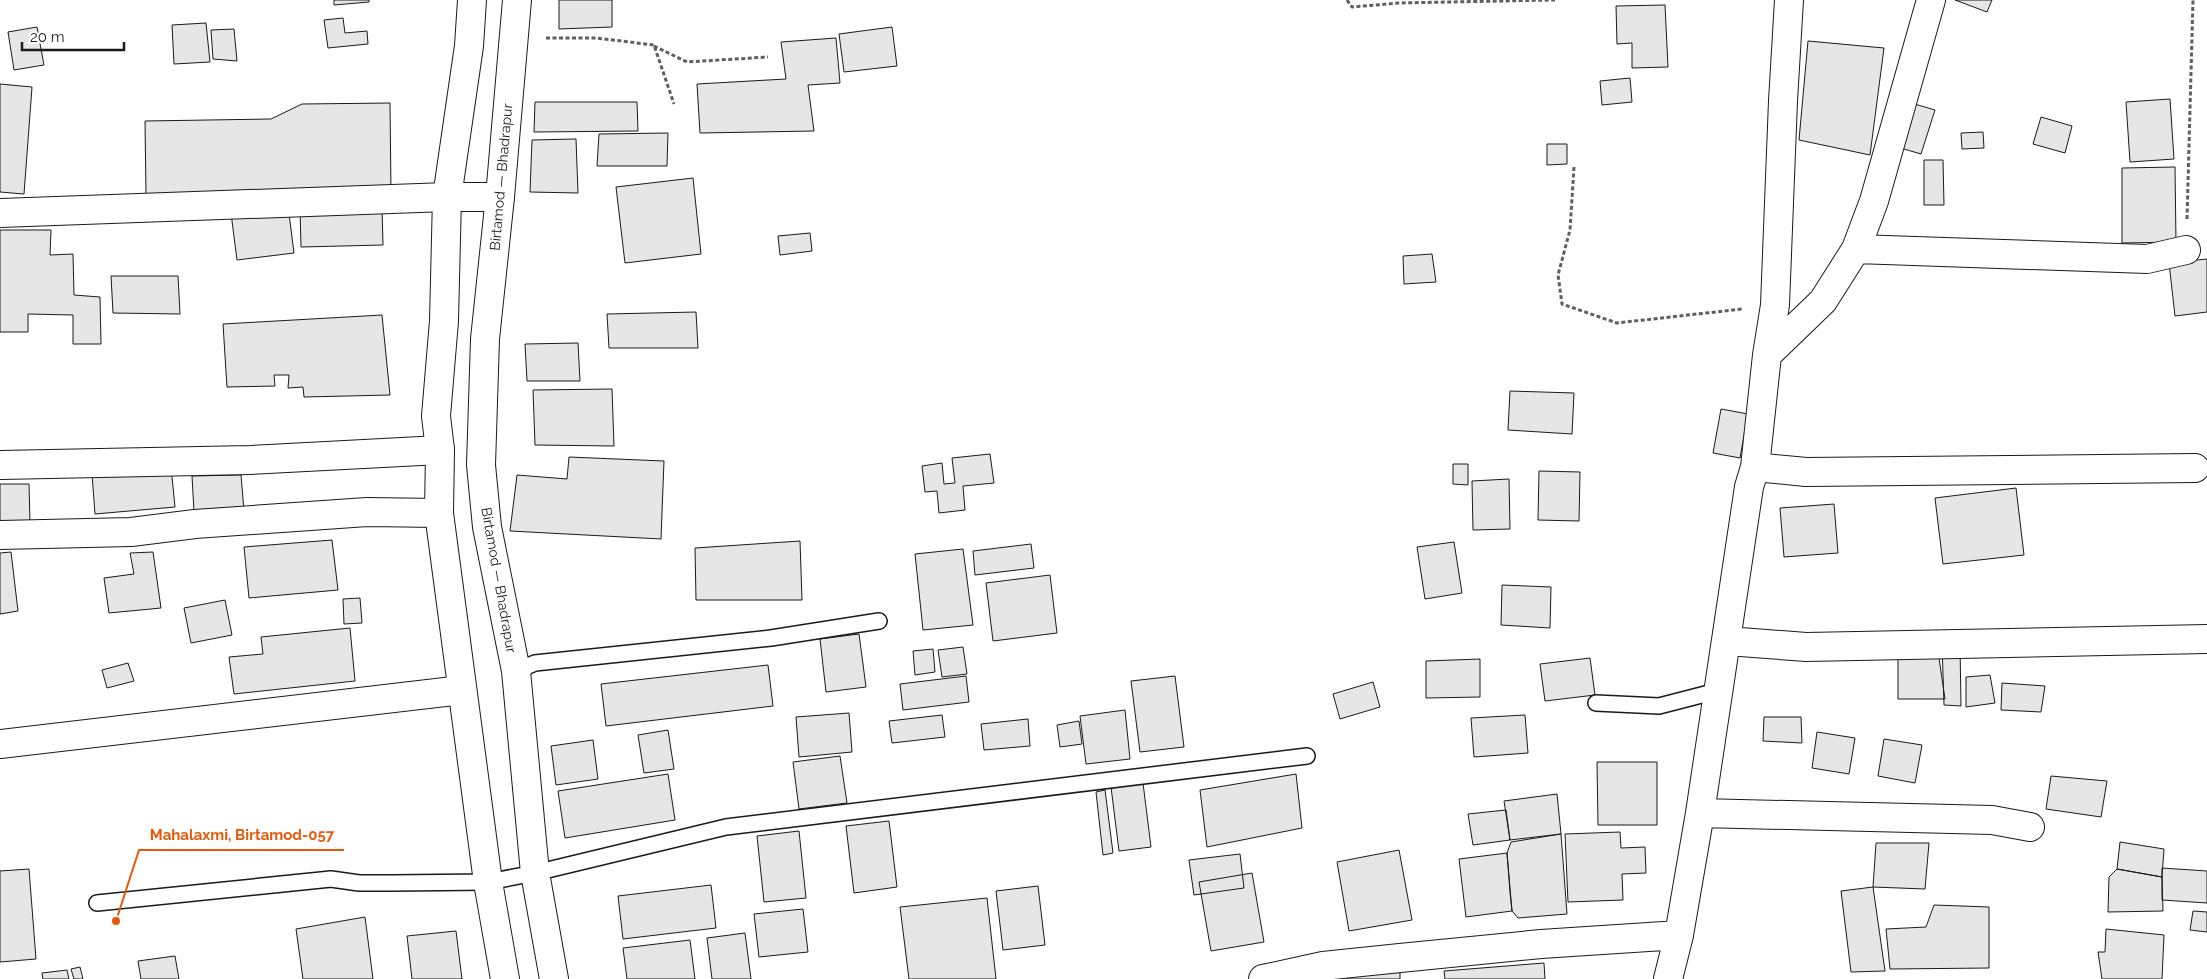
<svg xmlns="http://www.w3.org/2000/svg" width="2207" height="979" font-family="Raleway,sans-serif">
  <style>
    .building { fill: #e6e6e6; stroke: #1a1a1a }
    .lines { fill: none; stroke-linecap: round; stroke-linejoin: round }
    .service-casing { stroke: #1a1a1a; stroke-width: 18 }
    .minor-casing { stroke: #1a1a1a; stroke-width: 30 }
    .primary-casing { stroke: #1a1a1a; stroke-width: 30 }
    .path { stroke: #5f5f5f; stroke-width: 3; stroke-dasharray: 4 2.5; stroke-linecap: butt }
    .service { stroke: #fff; stroke-width: 15 }
    .minor { stroke: #fff; stroke-width: 28 }
    .primary { stroke: #fff; stroke-width: 28 }
    .labels { text-anchor: middle; stroke-width: 4; stroke-linejoin: round; paint-order: stroke }
    .street-label { font-size: 14px; fill: #1a1a1a; stroke: #fff }
    .leader { fill: none; stroke: #e8590c; stroke-width: 2 }
    .callout-dot { fill: #e8590c; stroke: #fff; stroke-width: 2 }
    .callout-label { font-size: 15px; text-anchor: middle; font-weight: bold; fill: #e8590c; stroke: #fff; stroke-width: 4; stroke-linejoin: round; paint-order: stroke }
  </style>
  <rect width="100%" height="100%" fill="#fff"/>
  <path class="building" d="M334,0H369V2L334,5Z
    M559,0H612V27L559,29Z
    M1955,0H1992L1987,12Z
    M1665,5L1668,67L1632,68V43L1617,44L1616,6Z
    M343,18L345,33L367,31L368,44L328,48L324,20Z
    M206,23L210,62L174,64L172,25Z
    M37,27L44,65L14,70L8,32Z
    M892,27L897,66L844,72L839,34Z
    M234,29L237,61L213,59L211,30Z
    M836,38L840,83L808,85L814,131L700,133L697,84L786,79L781,42Z
    M1808,41L1884,48L1870,155L1799,140Z
    M1630,78L1632,102L1602,105L1600,81Z
    M0,84L32,87L24,194L0,192Z
    M2170,99L2174,159L2130,162L2126,102Z
    M535,102H637L638,131L534,132Z
    M390,103L391,192L146,196L145,121L271,119L302,104Z
    M1911,103L1935,110L1921,154L1897,147Z
    M2041,117L2072,126L2065,153L2033,144Z
    M1983,132L1984,148L1962,149L1961,133Z
    M668,133L667,166H597L599,134Z
    M576,139L578,193L530,192L532,140Z
    M1547,144H1567V164L1547,165Z
    M1924,160H1943L1944,205H1924Z
    M2175,167L2176,242L2122,243V168Z
    M693,178L701,254L625,263L616,187Z
    M288,206L294,253L237,260L231,213Z
    M382,208L383,245L301,247L300,209Z
    M0,230H51L50,255L73,254L74,295L100,297L101,344H73V315L28,314V332H0Z
    M810,233L812,251L780,255L778,236Z
    M1432,254L1436,282L1404,284L1403,256Z
    M2207,259V312L2175,316L2169,263Z
    M111,276H178L180,314L113,313Z
    M696,312L698,348H609L607,314Z
    M382,315L390,395L304,397L303,387L288,388L289,375H274L275,386L227,387L223,324Z
    M578,343L580,381H527L525,344Z
    M612,389L614,446L535,445L533,390Z
    M1510,391L1574,393L1572,434L1508,430Z
    M1721,409L1748,414L1740,458L1713,453Z
    M990,454L994,483L963,486L965,510L939,513L937,491L925,492L922,466L942,463L944,484L955,483L952,458Z
    M569,457L664,461L661,539L510,531L517,475L567,479Z
    M1453,464H1468V485L1453,484Z
    M171,467L175,507L95,514L92,474Z
    M1539,471L1580,472L1579,521L1538,520Z
    M241,475L244,511L194,512L192,476Z
    M1509,479L1510,529L1473,530L1472,481Z
    M0,484H29L30,522H0Z
    M2016,488L2024,555L1943,564L1935,498Z
    M1834,504L1838,553L1784,557L1780,508Z
    M332,540L338,590L249,598L244,547Z
    M800,541L802,600H696L695,548Z
    M1454,542L1462,593L1425,599L1417,547Z
    M1031,544L1034,568L975,575L973,551Z
    M963,549L973,625L923,630L915,554Z
    M11,552L18,611L0,614V553Z
    M153,552L161,608L109,613L104,578L134,574L130,553Z
    M1050,575L1057,633L993,641L986,583Z
    M1502,585L1551,587L1550,628L1501,625Z
    M360,598L362,623L344,624L343,599Z
    M225,600L232,635L191,643L184,608Z
    M350,628L355,681L234,694L229,657L263,654L261,637Z
    M859,634L866,687L826,692L820,639Z
    M1942,644L1960,645L1961,706L1944,705Z
    M963,647L967,674L942,677L938,650Z
    M933,649L935,672L915,675L913,651Z
    M1590,658L1595,695L1545,701L1540,664Z
    M1939,658L1945,699H1898V659Z
    M1480,659V697L1426,698V661Z
    M128,663L134,681L107,688L102,670Z
    M768,665L773,706L606,726L601,684Z
    M1990,675L1995,703L1966,707V677Z
    M966,676L969,702L903,710L900,684Z
    M1175,676L1184,747L1140,752L1131,681Z
    M1373,682L1380,707L1340,719L1333,694Z
    M2002,683L2045,686L2041,712L2001,710Z
    M1125,710L1130,759L1086,764L1080,716Z
    M849,713L852,752L799,757L796,717Z
    M942,715L945,737L892,743L889,721Z
    M1525,715L1528,753L1474,757L1471,718Z
    M1764,717H1801L1802,743L1763,741Z
    M1028,719L1030,746L984,750L981,724Z
    M1079,721L1082,744L1060,747L1057,725Z
    M668,730L674,769L644,773L638,735Z
    M1817,732L1855,738L1849,774L1812,768Z
    M1884,739L1922,745L1915,783L1878,776Z
    M593,740L598,779L556,785L551,746Z
    M840,756L847,803L799,809L793,762Z
    M1597,762H1657V825H1598Z
    M668,774L675,820L565,838L558,791Z
    M1296,774L1302,828L1207,847L1200,790Z
    M2051,776L2107,781L2101,817L2046,809Z
    M1143,783L1151,847L1119,851L1111,787Z
    M1105,790L1113,853L1103,855L1096,792Z
    M1557,794L1561,834L1510,840L1504,801Z
    M1506,810L1510,840L1473,845L1468,814Z
    M889,821L897,887L854,893L846,826Z
    M799,831L806,898L764,902L757,836Z
    M1620,832L1621,848L1645,847L1646,873L1622,874L1623,900L1568,902L1565,834Z
    M1561,834L1567,914L1518,918L1512,911L1510,892L1507,853L1511,842Z
    M2120,842L2164,849L2162,877L2117,869Z
    M1876,843H1929L1925,889L1873,887Z
    M1399,850L1412,920L1349,931L1337,862Z
    M1507,853L1512,911L1466,917L1459,859Z
    M1240,854L1244,888L1194,895L1189,860Z
    M2162,868L2207,871V903L2162,900Z
    M29,869L36,959L0,962V871Z
    M2117,869L2162,877L2163,911L2108,912L2109,877Z
    M1252,873L1264,942L1211,951L1199,882Z
    M711,885L716,928L623,939L618,896Z
    M1038,886L1045,945L1003,950L996,891Z
    M1873,887L1885,971L1851,972L1841,891Z
    M987,898L996,979H909L900,907Z
    M1934,905L1989,907V968L1890,969L1886,929L1926,927Z
    M803,909L808,952L759,957L754,914Z
    M2193,911L2207,912V932L2190,930Z
    M365,917L373,979H303L296,929Z
    M2106,929L2164,935L2162,979H2102L2098,952H2105Z
    M456,931L462,979H412L407,936Z
    M745,933L751,979H712L707,938Z
    M690,940L695,979H627L623,948Z
    M175,956L179,979H141L138,961Z
    M1544,963L1545,979H1445L1444,971Z
    M80,967L83,979H74L71,969Z
    M67,970L69,979H43L42,973Z
    M1400,970V979H1347L1346,972Z"/>
  <g class="lines">
    <defs>
      <path id="service" d="M516,671L535,663L771,638L879,621
        M1596,703L1659,706L1717,691
        M97,903L331,879L359,883H392L488,882L535,873L726,827L1307,756"/>
      <path id="minor" d="M0,213L447,197H500
        M1856,249L2147,259L2186,250
        M1767,355L1823,301L1856,249L1874,201L1931,0
        M0,465L250,460L440,450
        M1755,467L1806,472L2195,468
        M0,535L131,532L195,524L367,512L439,513
        M1727,641L1806,647L2207,639
        M0,744L462,690
        M1700,813L1992,820L2030,827
        M1263,979L1323,966L1400,958L1541,944L1679,935
        M1668,979L1679,935L1700,813L1749,487L1755,467L1767,355L1775,305L1783,101L1789,0"/>
      <path id="primary" d="M472,0L469,46L447,197L444,321L436,416L440,450L439,513L488,882L505,979
        M517,0L500,197L485,339L481,465L487,527L516,671L535,873L554,979"/>
    </defs>
    <use href="#service" class="service-casing"/>
    <use href="#minor" class="minor-casing"/>
    <use href="#primary" class="primary-casing"/>
    <path class="path" d="M1347,0L1352,7L1399,3L1555,0
      M546,38H596L654,45L674,104
      M654,46L687,62L768,57
      M1574,167L1570,230L1558,275L1562,304L1617,323L1742,309
      M2187,219L2193,0"/>
    <use href="#service" class="service"/>
    <use href="#minor" class="minor"/>
    <use href="#primary" class="primary"/>
  </g>
  <g class="labels">
    <g class="street-label">
      <text transform="translate(501 177) rotate(-85)" y="5">Birtamod — Bhadrapur</text>
      <text transform="translate(499 580) rotate(80)" y="5">Birtamod — Bhadrapur</text>
    </g>
  </g>
  <path class="leader" d="M116 921L139 850H344"/>
  <circle class="callout-dot" cx="116" cy="921" r="5"/>
  <g class="callout-label">
    <text x="242" y="840">Mahalaxmi, Birtamod-057</text>
  </g>
  <path d="M22 42v8h102v-8" fill="none" stroke="#1a1a1a" stroke-width="2.5"/>
  <text x="30" y="42" font-size="15" fill="#1a1a1a" stroke="#ffffff" stroke-width="4" paint-order="stroke">20 m</text>
</svg>
